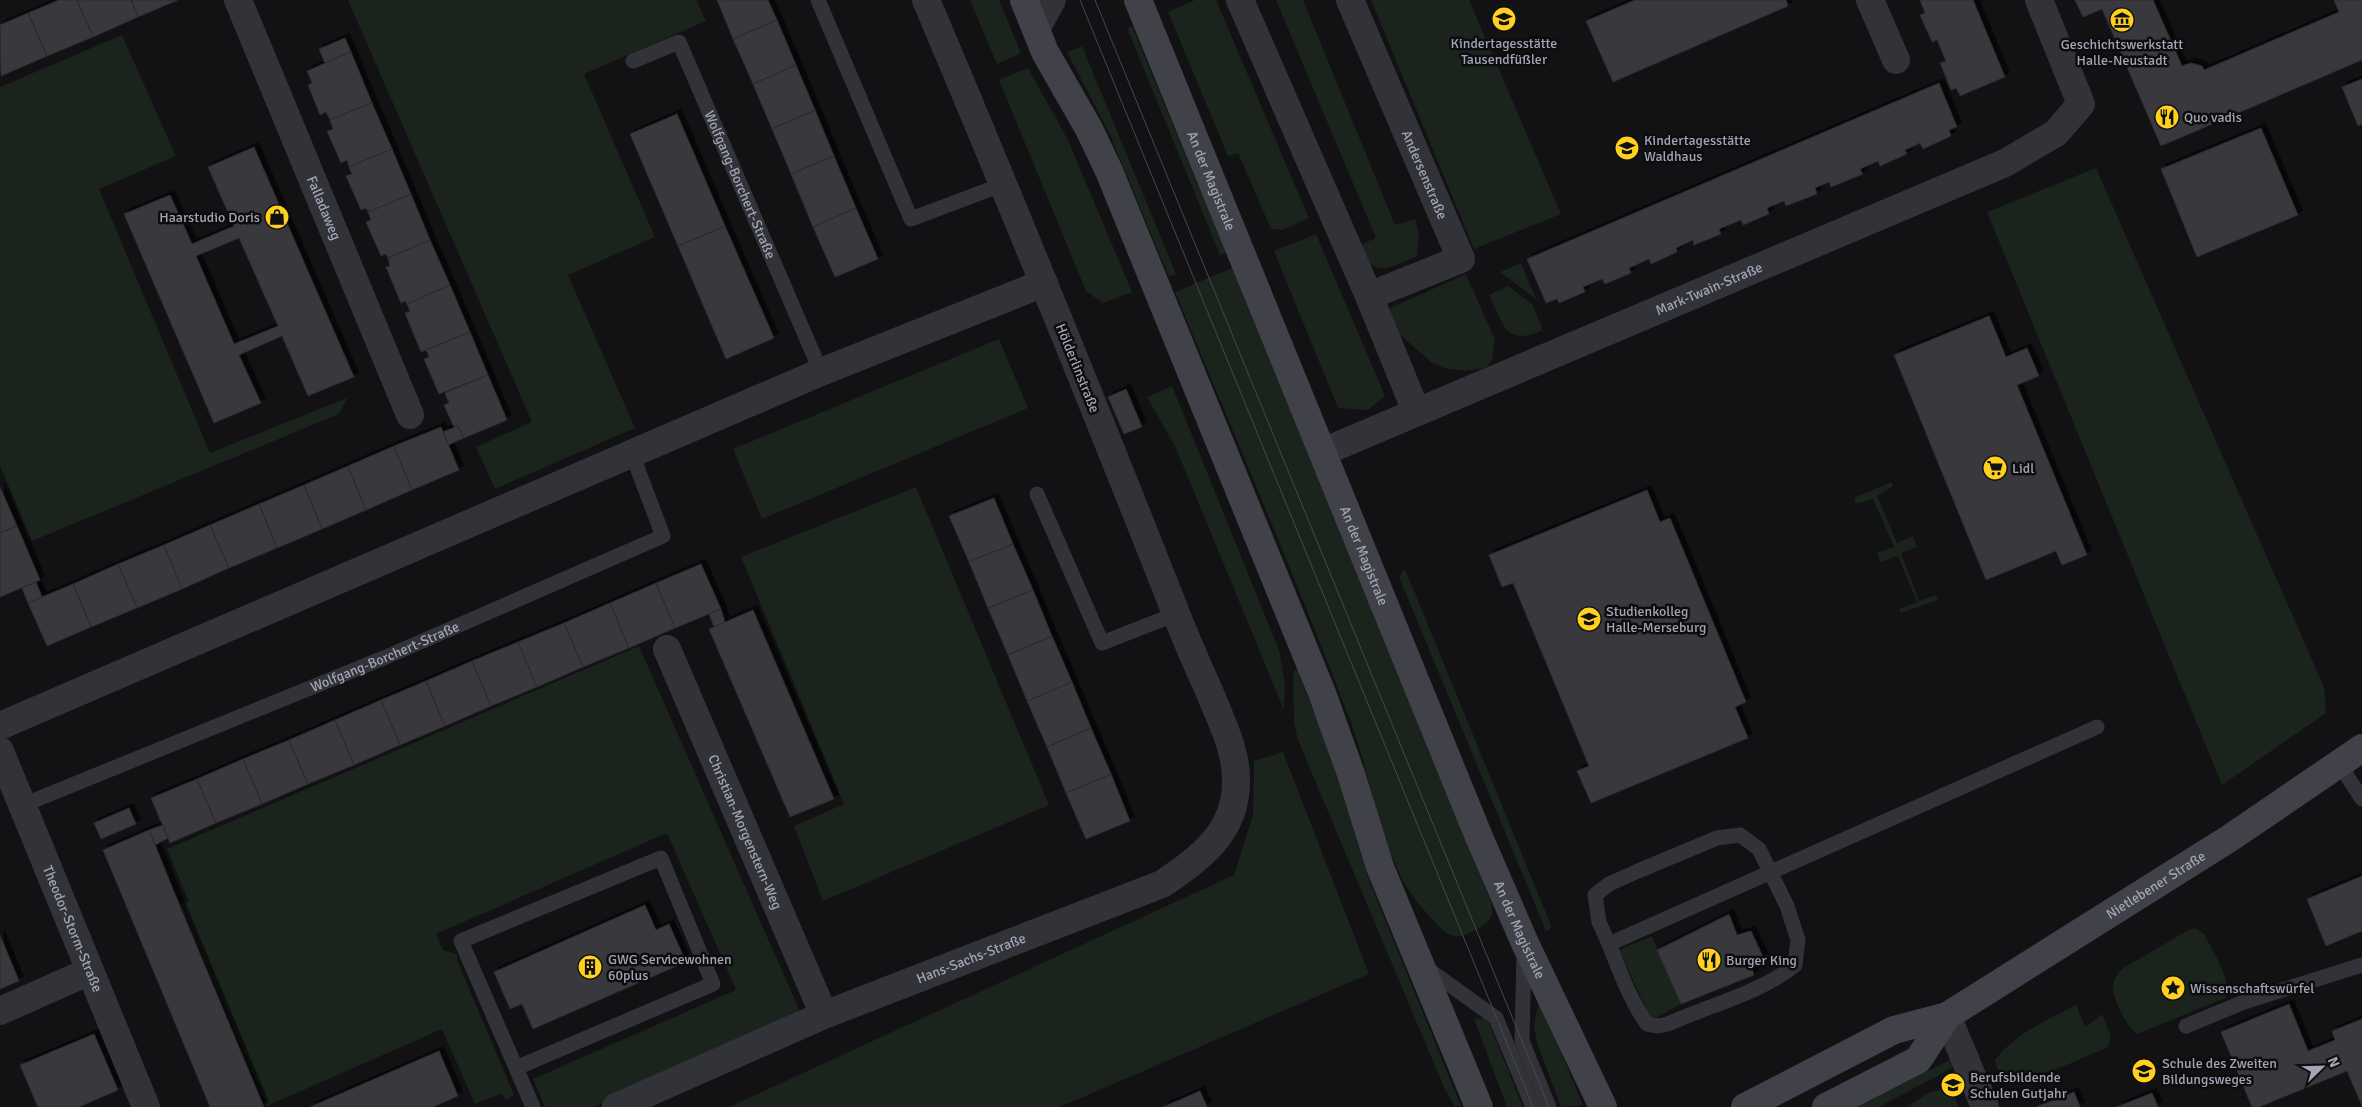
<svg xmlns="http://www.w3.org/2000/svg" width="2362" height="1107" font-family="Signika,sans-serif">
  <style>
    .green { fill: #1b231d }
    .building { fill: #39393e; stroke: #2c2b2f; fill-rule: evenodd; filter: url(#shadow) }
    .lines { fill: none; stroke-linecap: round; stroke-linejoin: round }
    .service { stroke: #323239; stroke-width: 15 }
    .minor { stroke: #323239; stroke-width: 28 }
    .secondary { stroke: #404149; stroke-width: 28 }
    .tram { stroke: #474850; stroke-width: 1 }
    .labels { text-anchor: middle; stroke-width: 5; stroke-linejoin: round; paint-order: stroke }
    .poi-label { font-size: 14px; fill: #a2a5b5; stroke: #0d0c0e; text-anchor: start }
    .street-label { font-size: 14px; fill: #a2a5b5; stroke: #0d0c0e }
  </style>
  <defs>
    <filter id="shadow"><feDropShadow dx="4.5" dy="-4.5" stdDeviation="0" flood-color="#0009"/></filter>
  </defs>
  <rect width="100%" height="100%" fill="#121113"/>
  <path class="green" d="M348,0H696L706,21L584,74L655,237L568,275L635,428L495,489L476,447L532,422Z
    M970,0H999L1021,53L997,64Z
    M1195,0H1216L1309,218L1283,230L1271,229L1238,153L1228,156L1168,12Z
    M1276,0H1303L1395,225L1415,219L1419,233L1417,256C1389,268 1374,280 1357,246L1376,238Z
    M1371,0H1469L1561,214L1474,249Z
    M1132,26L1226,253L1220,255L1127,28Z
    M122,35L176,156L99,189L210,453L347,398L339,414L32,541L0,466V87Z
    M1082,46L1176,274L1169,277L1110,135L1067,52Z
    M1028,68L1068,140L1132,292L1103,303L1086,291L999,80Z
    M2096,168L2324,687L2326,713L2222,785L1987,212Z
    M1316,234L1385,396L1368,410L1338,408L1274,251Z
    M1521,263L1536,299L1500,272Z
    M1232,268L1491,902C1492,907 1493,912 1491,917C1488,925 1464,938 1455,936C1444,935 1431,917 1423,909C1382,865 1372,777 1350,720C1295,576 1234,434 1175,292Z
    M1466,274L1495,340L1492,360L1486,368L1465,371L1444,368L1431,362L1399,334L1386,310Z
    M1508,286L1532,304L1543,330C1505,347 1504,325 1489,295Z
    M999,339L1028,408L762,519L733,449Z
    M1172,386L1279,650L1285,683L1284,710L1175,446L1147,397Z
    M1892,482L1893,486L1877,496L1897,543L1913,536L1917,547L1901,553L1919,601L1936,595L1938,600L1901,613L1899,609L1917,602L1898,556L1880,562L1877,553L1894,547L1873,499L1856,504L1854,498Z
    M916,487L1049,805L823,901L794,826L844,804L741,557Z
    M1405,569L1551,925V928L1546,931L1399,577Z
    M639,646L802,1016L594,1107H545L533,1079L736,990L667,833L436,934L443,950L457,954V960L514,1095L506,1101L502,1093L475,1104L442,1029L267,1106L179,904L189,902L167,849Z
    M1297,670L1328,748L1369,880L1461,1106H1455L1445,1090L1298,740L1294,723L1293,672Z
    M1283,752L1369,974L1060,1107H729L1234,875L1253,815L1254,761Z
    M2190,929H2197L2204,934C2211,948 2235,985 2225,998L2137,1034C2127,1028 2112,998 2113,986C2114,979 2118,973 2122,969Z
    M1652,936L1681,1004L1658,1017H1650L1619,950Z
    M1539,1000L1583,1105L1561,1107L1537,1043L1534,1026Z
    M2076,1005L2084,1024L2087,1026L2102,1014L2111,1036L2108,1047C2085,1057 2024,1086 2001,1081L1995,1060C2016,1033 2047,1020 2076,1005Z
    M1487,1018L1523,1107H1507L1474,1019Z
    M1950,1060L1954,1067L1879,1107H1856Z
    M1943,1089L1954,1094L1958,1107H1906L1930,1092Z"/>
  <path class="building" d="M59,0H77L93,37L47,56L28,13Z
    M77,0H131L138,17L93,37Z
    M131,0H178L138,17Z
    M717,0H768L777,20L733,39Z
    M1635,0H1786L1788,6L1613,82L1586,21Z
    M1920,0H1973L2005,77L1960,96L1956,88L1951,90L1940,63L1946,61L1937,40L1932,42L1920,15L1925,13Z
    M2075,0H2153L2182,66L2191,63L2202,66L2204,70L2339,12L2334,0H2362V60L2161,146L2102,9L2083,17Z
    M28,13L47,56L1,76L0,25Z
    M777,20L796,65L753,84L733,39Z
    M345,38L351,52L325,63L319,49Z
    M351,52L372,103L330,120L326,112L320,115L308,85L312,83L307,71Z
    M796,65L815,110L772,129L753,84Z
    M2362,79V124L2358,126L2342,87Z
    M1939,83L1957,127L1949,130L1951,136L1923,149L1920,143L1905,150L1907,154L1880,166L1878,161L1860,169L1863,174L1831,187L1829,182L1815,188L1817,194L1786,206L1784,201L1767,208L1769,214L1743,225L1741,220L1719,229L1721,234L1694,245L1693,240L1676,248L1677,252L1651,264L1649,259L1629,268L1631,273L1605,284L1602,279L1583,287L1585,292L1559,303L1557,299L1546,303L1527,259Z
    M372,103L392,149L349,167L347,160L341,163L327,131L333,129L330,120Z
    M815,110L834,156L791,174L772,129Z
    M677,114L725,226L678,246L630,134Z
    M2261,128L2298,215L2197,257L2161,169Z
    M254,147L354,377L308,396L282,336L239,355L261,403L214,423L124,214L170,195L192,244L234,226L208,167ZM239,238L278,326L234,344L196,256Z
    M392,149L411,194L368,212L366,208L361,210L346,176L352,174L349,167Z
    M834,156L856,208L813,227L791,174Z
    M411,194L430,240L388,258L386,254L381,256L366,222L371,220L368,212Z
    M856,208L878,259L835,277L813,227Z
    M725,226L774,338L726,359L678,246Z
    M430,240L450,285L407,304L405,301L401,303L386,267L390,266L388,258Z
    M450,285L470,332L421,352L405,313L410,311L407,304Z
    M1989,316L2006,357L2027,348L2039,376L2017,385L2087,555L2062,565L2056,551L1986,580L1894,355Z
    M470,332L488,375L439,394L424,359L429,357L426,350Z
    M488,375L507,420L464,438L458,426L454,427L447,412L444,405L449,403L445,393Z
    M1126,389L1142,427L1124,434L1108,397Z
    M458,426L464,438L448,445L443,432Z
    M441,427L459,470L412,490L394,446Z
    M394,446L412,490L366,510L348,466Z
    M348,466L366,510L322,529L304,485Z
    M304,485L322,529L277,548L259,504Z
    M0,487L17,526L0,533Z
    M1647,490L1660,522L1670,518L1746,702L1735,707L1748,738L1591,803L1577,771L1589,766L1513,583L1502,587L1489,555Z
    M994,498L1013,544L969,562L949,516Z
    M259,504L277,548L229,568L210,525Z
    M210,525L229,568L182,589L164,545Z
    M17,526L40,580L0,597V533Z
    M1013,544L1033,590L988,608L969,562Z
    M164,545L182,589L137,608L118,564Z
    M118,564L137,608L91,627L73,584Z
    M701,564L721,609L675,628L656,583Z
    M36,582L42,597L28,603L22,588Z
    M656,583L675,628L629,648L610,603Z
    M73,584L91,627L47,646L28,603Z
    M1033,590L1052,636L1008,655L988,608Z
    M610,603L629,648L583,667L564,623Z
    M721,609L725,622L714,627L709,614Z
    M753,610L834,799L790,817L709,629Z
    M564,623L583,667L537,687L518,642Z
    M1052,636L1072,682L1027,701L1008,655Z
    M518,642L537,687L491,706L472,661Z
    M472,661L491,706L445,726L426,681Z
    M426,681L445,726L400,745L381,700Z
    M1072,682L1091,728L1047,747L1027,701Z
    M381,700L400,745L354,765L335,720Z
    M335,720L354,765L308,784L289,740Z
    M1091,728L1111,774L1066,793L1047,747Z
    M289,740L308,784L262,804L243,759Z
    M243,759L262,804L216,823L197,779Z
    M1111,774L1130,821L1086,839L1066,793Z
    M197,779L216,823L170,843L151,798Z
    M129,808L136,824L101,839L94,823Z
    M163,825L168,838L155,845L149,830Z
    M149,830L179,904L264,1107H210L103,850Z
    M2362,876V931L2326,946L2307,899Z
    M645,905L656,930L669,924L686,962L533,1029L522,1004L510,1009L494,972Z
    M1729,914L1737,935L1751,931L1763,957L1750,963L1754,975L1681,1004L1657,950Z
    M0,935L19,981L0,989Z
    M2289,1004L2308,1051L2335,1040L2332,1031L2362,1019V1106L2347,1071L2259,1107H2252L2221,1032Z
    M94,1034L118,1090L79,1107H38L20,1065Z
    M439,1051L458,1096L433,1107H310Z
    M1200,1091L1207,1107H1163Z
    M2074,1092L2080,1107H2036Z
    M2152,1093L2158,1107H2116L2119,1106Z"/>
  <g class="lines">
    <g class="service">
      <path d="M818,0L911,219L1004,184"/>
      <path id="s1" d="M633,61L679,42L821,372"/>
      <path d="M1037,494L1102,643L1176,614"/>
      <path d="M2339,764L2362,799"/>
      <path id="s2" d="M23,805L386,657L663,536L632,454"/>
      <path d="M1609,944L1599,922L1595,895L1609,884L1638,871L1717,838L1740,835L1759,849L1787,906L1798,940L1795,965C1761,993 1707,1006 1668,1024L1658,1026L1647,1024C1630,1000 1620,972 1609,944L2097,727"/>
      <path d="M1524,952L1522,1041L1549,1107"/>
      <path d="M1425,967L1496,1018L1533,1107"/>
      <path d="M2186,1026L2244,1002L2362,965"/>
      <path d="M516,1068L713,984L661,858L461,941L533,1107"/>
    </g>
    <g class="minor">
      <path id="s3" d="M238,0L410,415"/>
      <path d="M1240,0L1369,296L1416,411"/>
      <path id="s4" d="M1350,0L1461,259L1369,296"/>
      <path d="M1870,0L1896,60"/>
      <path d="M1036,29L1052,0"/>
      <path id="s5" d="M1323,452L2005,163L2056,133L2081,104L2039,0"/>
      <path id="s6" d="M667,649L824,1015"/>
      <path d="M0,726L821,372L1044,283"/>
      <path id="s7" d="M0,751L146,1107"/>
      <path d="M0,1011L90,971"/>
      <path d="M1947,1016L1985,1107"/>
      <path id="s8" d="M616,1107L824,1015L1162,884C1200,859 1236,832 1236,782C1237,751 1221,721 1210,693C1196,662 1182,630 1170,598C1091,398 1010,198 926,0"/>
    </g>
    <g class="secondary">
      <path d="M1024,0L1045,52L1089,129L1109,171L1322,693L1351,774L1380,867L1479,1107"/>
      <path id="s9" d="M1138,0L1479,837L1524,941L1603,1107"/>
      <path id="s10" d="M1745,1107L1894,1030L1947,1016L2230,838L2362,748"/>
      <path d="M1826,1107L1918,1060L1947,1016"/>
    </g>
    <path class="tram" d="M1080,0L1533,1107
      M1095,0L1549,1107"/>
  </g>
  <defs>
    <symbol id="school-disc" viewBox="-11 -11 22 22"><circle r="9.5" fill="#ffd11e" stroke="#0d0c0e"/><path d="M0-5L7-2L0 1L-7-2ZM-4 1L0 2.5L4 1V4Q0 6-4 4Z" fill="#111"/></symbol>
    <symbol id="museum-disc" viewBox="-11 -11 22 22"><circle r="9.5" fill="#ffd11e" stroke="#0d0c0e"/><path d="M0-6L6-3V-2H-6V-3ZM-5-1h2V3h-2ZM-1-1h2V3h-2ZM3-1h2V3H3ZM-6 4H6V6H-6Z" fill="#111"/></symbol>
    <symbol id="restaurant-disc" viewBox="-11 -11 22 22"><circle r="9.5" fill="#ffd11e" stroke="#0d0c0e"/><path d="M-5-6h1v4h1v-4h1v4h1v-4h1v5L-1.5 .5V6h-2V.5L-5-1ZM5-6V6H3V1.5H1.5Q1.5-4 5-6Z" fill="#111"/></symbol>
    <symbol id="shop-disc" viewBox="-11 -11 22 22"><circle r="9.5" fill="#ffd11e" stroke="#0d0c0e"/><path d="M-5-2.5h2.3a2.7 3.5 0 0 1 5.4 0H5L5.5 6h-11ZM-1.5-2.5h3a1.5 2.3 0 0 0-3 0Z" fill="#111"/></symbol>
    <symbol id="supermarket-disc" viewBox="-11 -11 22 22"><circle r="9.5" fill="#ffd11e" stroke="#0d0c0e"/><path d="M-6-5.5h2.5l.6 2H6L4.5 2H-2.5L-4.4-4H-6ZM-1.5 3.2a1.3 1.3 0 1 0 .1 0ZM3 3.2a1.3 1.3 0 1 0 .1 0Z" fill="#111"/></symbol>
    <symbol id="university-disc" viewBox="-11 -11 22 22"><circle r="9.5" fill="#ffd11e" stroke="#0d0c0e"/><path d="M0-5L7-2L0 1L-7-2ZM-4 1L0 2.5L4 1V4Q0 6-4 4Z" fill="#111"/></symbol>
    <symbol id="building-disc" viewBox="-11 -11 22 22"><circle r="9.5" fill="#ffd11e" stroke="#0d0c0e"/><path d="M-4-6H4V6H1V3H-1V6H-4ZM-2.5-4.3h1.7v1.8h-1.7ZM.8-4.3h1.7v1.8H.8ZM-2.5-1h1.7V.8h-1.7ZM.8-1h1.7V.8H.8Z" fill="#111"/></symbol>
    <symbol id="sight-disc" viewBox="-11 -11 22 22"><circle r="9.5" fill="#ffd11e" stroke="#0d0c0e"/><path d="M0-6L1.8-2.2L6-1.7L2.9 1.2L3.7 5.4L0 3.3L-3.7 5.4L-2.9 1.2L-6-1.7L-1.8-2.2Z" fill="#111"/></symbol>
  </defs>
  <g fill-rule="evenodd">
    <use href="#school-disc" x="1490" y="5" width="28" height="28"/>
    <use href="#museum-disc" x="2108" y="6" width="28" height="28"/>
    <use href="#restaurant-disc" x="2153" y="103" width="28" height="28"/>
    <use href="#school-disc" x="1613" y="134" width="28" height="28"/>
    <use href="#shop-disc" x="263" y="203" width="28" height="28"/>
    <use href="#supermarket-disc" x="1981" y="454" width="28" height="28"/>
    <use href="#university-disc" x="1575" y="605" width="28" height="28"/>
    <use href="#restaurant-disc" x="1695" y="946" width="28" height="28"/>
    <use href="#building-disc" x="576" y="953" width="28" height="28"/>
    <use href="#sight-disc" x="2159" y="974" width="28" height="28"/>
    <use href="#school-disc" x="2130" y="1057" width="28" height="28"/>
    <use href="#school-disc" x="1939" y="1071" width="28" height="28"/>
  </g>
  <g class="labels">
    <g class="poi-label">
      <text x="1504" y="48" text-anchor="middle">Kindertagesstätte<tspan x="1504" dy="16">Tausendfüßler</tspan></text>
      <text x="2122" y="49" text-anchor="middle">Geschichtswerkstatt<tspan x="2122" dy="16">Halle-Neustadt</tspan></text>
      <text x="2184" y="122">Quo vadis</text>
      <text x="1644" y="145">Kindertagesstätte<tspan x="1644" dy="16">Waldhaus</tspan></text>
      <text x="260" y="222" text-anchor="end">Haarstudio Doris</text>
      <text x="2012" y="473">Lidl</text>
      <text x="1606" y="616">Studienkolleg<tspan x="1606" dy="16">Halle-Merseburg</tspan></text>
      <text x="608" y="964">GWG Servicewohnen<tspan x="608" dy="16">60plus</tspan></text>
      <text x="1726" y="965">Burger King</text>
      <text x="2190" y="993">Wissenschaftswürfel</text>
      <text x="2162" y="1068">Schule des Zweiten<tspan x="2162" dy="16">Bildungsweges</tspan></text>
      <text x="1970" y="1082">Berufsbildende<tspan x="1970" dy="16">Schulen Gutjahr</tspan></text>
    </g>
    <g class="street-label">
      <text dy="5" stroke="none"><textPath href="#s4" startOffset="190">Andersenstraße</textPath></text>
      <text dy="5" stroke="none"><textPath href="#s9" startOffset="195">An der Magistrale</textPath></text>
      <text dy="5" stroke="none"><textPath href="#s1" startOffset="205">Wolfgang-Borchert-Straße</textPath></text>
      <text dy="5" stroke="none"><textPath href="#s3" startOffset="225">Falladaweg</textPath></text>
      <text dy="5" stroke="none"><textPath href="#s5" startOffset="419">Mark-Twain-Straße</textPath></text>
      <text transform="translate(1078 368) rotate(68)" y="5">Hölderlinstraße</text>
      <text dy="5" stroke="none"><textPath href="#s9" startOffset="600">An der Magistrale</textPath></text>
      <text dy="5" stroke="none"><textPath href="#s2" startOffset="391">Wolfgang-Borchert-Straße</textPath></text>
      <text dy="5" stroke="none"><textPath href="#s6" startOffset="199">Christian-Morgenstern-Weg</textPath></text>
      <text dy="5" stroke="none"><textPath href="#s10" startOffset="469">Nietlebener Straße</textPath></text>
      <text dy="5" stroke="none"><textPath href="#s7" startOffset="192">Theodor-Storm-Straße</textPath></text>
      <text dy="5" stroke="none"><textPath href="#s9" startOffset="1005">An der Magistrale</textPath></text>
      <text dy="5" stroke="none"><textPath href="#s8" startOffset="385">Hans-Sachs-Straße</textPath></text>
    </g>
  </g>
  <g transform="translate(2322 1067) rotate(67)" stroke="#0d0c0e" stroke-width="4" paint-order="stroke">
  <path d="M0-4L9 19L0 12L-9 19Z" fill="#a2a5b5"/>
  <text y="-8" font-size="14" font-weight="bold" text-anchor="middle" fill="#a2a5b5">N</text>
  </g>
</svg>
